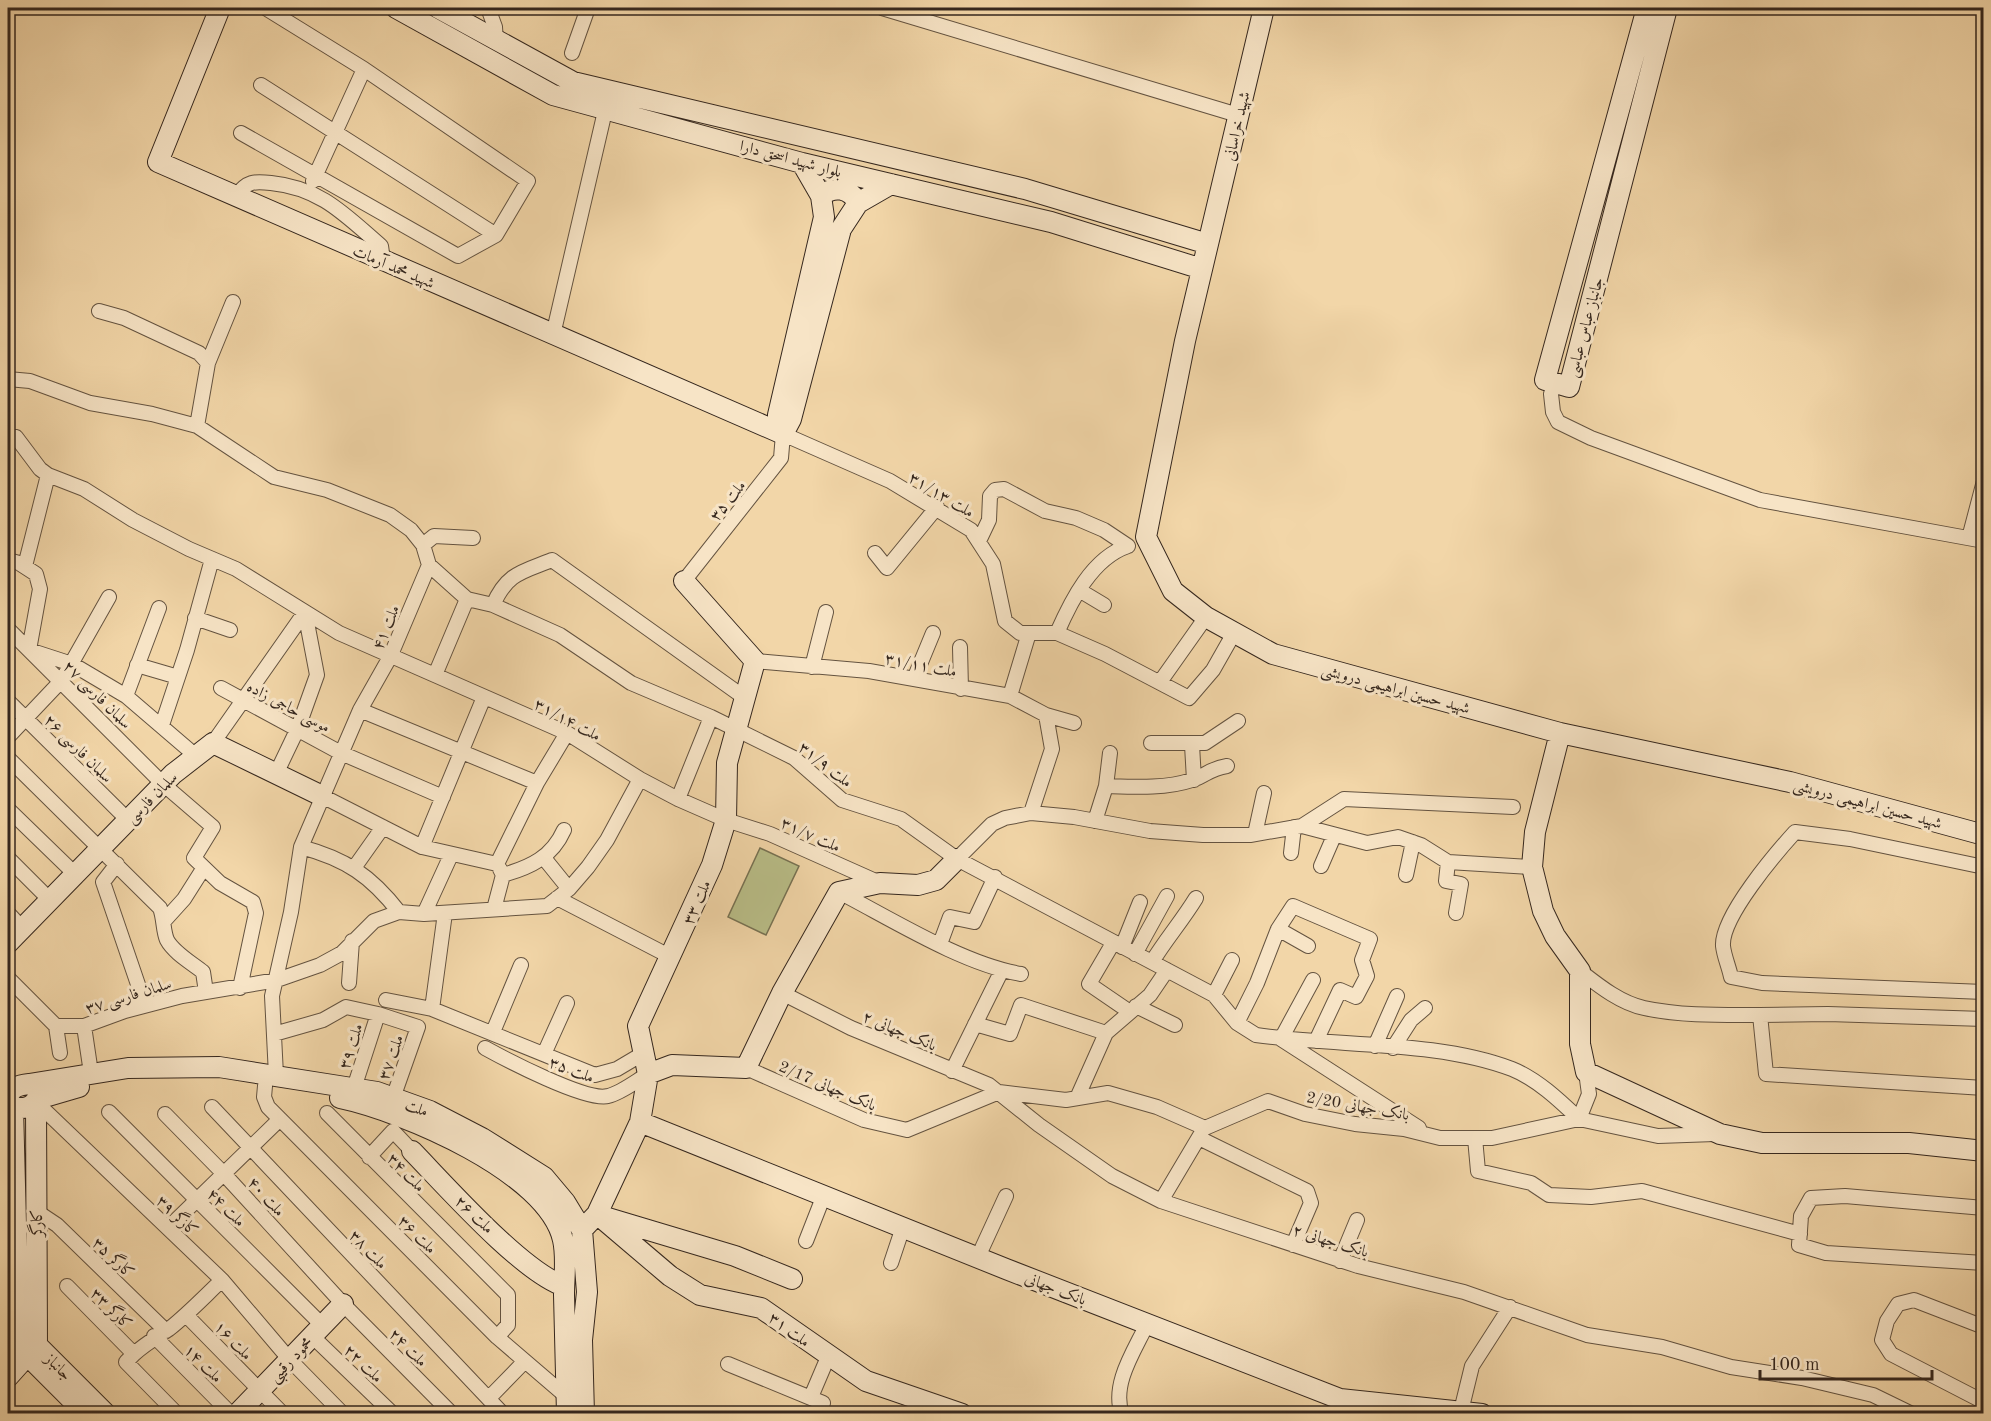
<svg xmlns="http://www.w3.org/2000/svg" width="1991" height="1421" font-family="'Old Standard TT',Amiri,serif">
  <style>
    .green { fill: #b9be88; stroke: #777253; stroke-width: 1.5 }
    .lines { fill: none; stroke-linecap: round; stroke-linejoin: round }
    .street-casing { stroke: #645340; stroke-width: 16 }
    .secondary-casing { stroke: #35271e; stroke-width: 22 }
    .street { stroke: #f7e4c6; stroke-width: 14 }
    .secondary { stroke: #f7e4c6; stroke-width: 20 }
    .labels { text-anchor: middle; stroke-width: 6; stroke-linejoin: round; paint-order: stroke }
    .street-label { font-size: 16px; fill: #35271e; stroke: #f7e4c6 }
  </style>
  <rect width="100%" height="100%" fill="#f2d6a8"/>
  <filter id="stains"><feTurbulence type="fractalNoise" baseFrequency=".00333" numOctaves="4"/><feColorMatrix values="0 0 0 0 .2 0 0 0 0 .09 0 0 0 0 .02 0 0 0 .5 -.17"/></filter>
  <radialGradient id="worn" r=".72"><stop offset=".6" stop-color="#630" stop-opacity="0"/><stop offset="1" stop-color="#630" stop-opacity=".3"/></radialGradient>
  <path class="green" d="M760,848L799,866L766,935L728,917Z"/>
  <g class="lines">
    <defs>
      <path id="street" d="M488,8L495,27L496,41
        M882,8L1238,115
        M572,53L588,8
        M261,85L496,235
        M241,133L458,256L496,235L528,181L364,69L267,9
        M313,181L364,69
        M236,196C247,181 254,181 271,183C321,188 345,215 381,246L383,260
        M99,311L124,318L199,353L208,363L197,426
        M553,335L605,111
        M208,363L233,302
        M8,379L30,381L90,403L152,414L197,426L274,477L327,490L390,515L411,530L423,545L429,565
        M1555,383L1551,394L1553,412L1558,422L1591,438L1760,500L1984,541
        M16,437L40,469L48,475L84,489L133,520L189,549L236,569L339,633L567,733L640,779L678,799L726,820L770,834L880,883
        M1969,538L1984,481
        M979,541L989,520L990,496L995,490L1004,489L1045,511L1076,518L1104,530L1128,546
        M423,545L434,536L473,538
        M875,553L887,568L937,507
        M8,560L19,563L36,574L40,589L29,650L72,664L126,696L196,756
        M25,566L48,475
        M684,581L781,458L783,434L890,481L971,530L993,564L1005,621L1020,633H1057L1105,654L1189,698L1213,670L1234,633
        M1079,590L1104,605
        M493,605L560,635L631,683L711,717L794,758L842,800L901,819L957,859L1214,995L1237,1023L1256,1035C1337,1047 1436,1040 1512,1069C1537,1079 1560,1101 1579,1119L1589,1094L1586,1072
        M195,618L230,630
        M8,629L163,784L213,827L194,858L220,883L253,902L256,913L240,988
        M1057,633C1071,601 1092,558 1128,546
        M960,647L961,689
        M755,661L869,671L1010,696L1046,715L1074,723
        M137,665L178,677
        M812,667L826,612
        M435,675L467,599
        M914,679L933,633
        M1160,682L1206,617
        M221,688L341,753L443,797
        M126,696L159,608
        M1010,696L1029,633
        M8,701L128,820
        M162,725L187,650L212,559
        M8,737L62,680L109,597
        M213,743L305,612
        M1151,743H1205L1238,721
        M1192,745L1194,780
        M8,758L160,908C164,918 163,931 167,940C174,953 192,963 203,972L206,992
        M276,774L298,728L317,675L305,612
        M537,783L567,733
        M1106,786C1134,787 1165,789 1192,780C1206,776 1208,769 1227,766
        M322,796L422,847L497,864L537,783L360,710
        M678,799L711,717
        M8,809L75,874
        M1031,813L1052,749L1046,715
        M1095,821L1106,786L1110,753
        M1302,826L1344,799L1513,807
        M1255,834L1264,793
        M301,847C346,859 371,876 399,912
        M422,847L484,697
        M1291,853L1294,827
        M8,858L50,900
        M544,858L569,889
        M957,859L992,824L1005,818L1031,813L1074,817L1150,831L1203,835H1250L1302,826L1367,843L1398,837L1421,845L1448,862L1532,867
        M1448,862L1446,881L1461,884L1456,913
        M117,864L103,882L145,1005
        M1321,866L1334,836
        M1984,867L1850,839L1795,832C1776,853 1721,917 1723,946C1724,956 1729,967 1731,977L1762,983L1984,992
        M354,868L383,827
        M503,875C531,867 552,857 564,830
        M1406,875L1413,842
        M839,892C893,920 963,964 1021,974
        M557,898L671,957
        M494,909L503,875L500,869
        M8,913L22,928
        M424,914L451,855
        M165,920L184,899L203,869
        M1278,929L1293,906L1370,939L1362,960L1367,976L1356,997L1340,990L1316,1041
        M1113,943L1089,984L1130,1012
        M940,944L950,917L974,922L995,877
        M1122,947L1140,902
        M1135,954L1167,896
        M1152,962C1166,939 1182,921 1196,898
        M1580,971C1598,985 1620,1003 1644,1008C1681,1016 1722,1015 1760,1015
        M8,978L56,1026H84L125,1011L182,996L277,980L320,965L342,953L374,921L399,912L424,914L547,906L569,889L588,867L607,840L640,779
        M1313,980L1281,1039L1419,1128
        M349,983L352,941
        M782,993L851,1028L989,1085L1039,1125L1112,1176L1161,1201L1358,1266L1464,1292L1587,1335L1662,1347L1731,1367L1802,1378L1873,1395L1912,1414
        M1214,995L1232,960
        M386,1000L432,1009L595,1075L617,1069L644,1053
        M1136,1006L1175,1025
        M432,1009L445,913
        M1984,1019L1828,1014L1760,1015L1766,1074L1984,1088
        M1237,1023L1257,983L1278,929L1308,946
        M975,1024L1010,1034L1021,1005L1106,1033
        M56,1026L60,1053
        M84,1026L91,1073
        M493,1032L521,965
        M274,1034L323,1020L346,1007L378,1014L418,1027L393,1098
        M1375,1046L1397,996
        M485,1048C505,1059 587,1102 608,1096C621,1093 636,1081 648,1074
        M1393,1048L1411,1020L1425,1008
        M544,1054L567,1003
        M746,1068L864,1120L907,1130L999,1092L1066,1100L1108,1093L1157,1107L1205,1128L1268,1101L1305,1114L1355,1124L1404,1129L1440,1138H1492L1579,1119L1658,1136L1715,1134
        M952,1071L1002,970
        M276,1075L272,996L291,912L301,847L360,710L390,657L429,565L467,599L493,605C507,573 522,572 552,560L745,698
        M265,1086L264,1097L268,1107L497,1337L525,1361L489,1398
        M354,1088L378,1014
        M1077,1098L1106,1033L1150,995L1167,970
        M36,1102L222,1280L290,1360L343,1414
        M212,1107L503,1414
        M109,1112L322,1325
        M327,1113L508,1295V1325L497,1337
        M165,1114L224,1174L343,1304L452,1414
        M1199,1138L1307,1191L1311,1203L1293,1245
        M1475,1138L1478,1171L1531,1183L1549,1195L1591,1197L1642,1191L1800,1234
        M369,1157L393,1131L412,1151
        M1161,1201L1202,1132
        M1984,1208L1845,1196L1811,1198L1801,1216L1799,1245L1826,1253L1984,1263
        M36,1211L57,1225L166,1331
        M168,1228L280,1119
        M806,1241L824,1195
        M978,1257L1006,1196
        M1340,1261L1357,1220
        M891,1263L903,1227
        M67,1286L134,1354L126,1362L177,1414
        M186,1315L283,1414
        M1984,1327L1914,1300L1898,1304L1887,1321L1882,1340L1891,1354L1984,1402
        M154,1336L231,1414
        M312,1336L393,1414
        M134,1354C145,1344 157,1337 169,1329C188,1314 205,1296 222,1280
        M525,1361L567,1397
        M728,1364L823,1403
        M811,1397L828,1357
        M1461,1411L1472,1366L1510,1307
        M1122,1414C1111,1384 1135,1350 1147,1324"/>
      <path id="secondary" d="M220,8L158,162L783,434
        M396,8L553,95L802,163L1051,222L1202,269
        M438,8L573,82L1025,189L1208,244
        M1264,8L1185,341L1146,537L1173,591L1206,617L1273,654L1560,733L1790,782L1984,835
        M1647,8L1545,380L1569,387L1667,8
        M821,196C834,185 850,188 858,203
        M783,434L778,415L824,217L821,196L802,163
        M783,434L791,419L841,229L858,203L891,184
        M1560,733L1535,832L1532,867L1543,911L1555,936L1580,971V1044L1586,1072L1720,1134L1762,1143H1909L1984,1151
        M8,943L173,774L213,743L322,796
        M648,1074L672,1065L746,1068L782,993L839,892L880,883L918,885L936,880L957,859
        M29,1084L128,1068L219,1067L377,1092L430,1111L482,1138L544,1177L565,1202L582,1230L587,1292L582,1340L584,1414
        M29,1084L38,1089L39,1096C33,1107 25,1110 13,1107L8,1101C8,1088 18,1085 29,1084Z
        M340,1098C402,1111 548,1172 563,1240C567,1257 564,1278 564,1295C565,1335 566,1374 567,1414
        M38,1099L79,1087
        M36,1102L37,1345
        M640,1122L1006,1269L1340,1399L1482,1414
        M412,1151C446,1186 522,1272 564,1286
        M597,1214L670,1276L700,1295L761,1308L866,1381L962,1414
        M608,1218L735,1256L792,1279
        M582,1230L597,1214L640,1122L648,1074L638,1026L712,865L726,820L727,763L755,661L684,581
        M19,1342L28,1356L86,1414
        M37,1345L106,1414
        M8,1354L19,1342L13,1107
        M8,1377L35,1347
        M237,1414L343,1304"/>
    </defs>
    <use href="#street" class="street-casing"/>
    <use href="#secondary" class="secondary-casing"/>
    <use href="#street" class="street"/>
    <use href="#secondary" class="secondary"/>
  </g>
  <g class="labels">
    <g class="street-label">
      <text transform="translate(1236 126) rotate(-77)" y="6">شهید خراسانی</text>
      <text transform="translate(791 158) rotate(15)" y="6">بلوار شهید اسحق دارا</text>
      <text transform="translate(394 266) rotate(23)" y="6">شهید محمد آرمات</text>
      <text transform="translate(1584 327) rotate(-75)" y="6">جانباز عباس عباسی</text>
      <text transform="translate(942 494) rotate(31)" y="6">ملت ۳۱/۱۳</text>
      <text transform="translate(727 500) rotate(-51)" y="6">ملت ۳۵</text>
      <text transform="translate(385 627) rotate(-67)" y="6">ملت ۴۱</text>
      <text transform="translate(921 664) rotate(11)" y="6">ملت ۳۱/۱۱</text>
      <text transform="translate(1396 688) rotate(15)" y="6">شهید حسین ابراهیمی درویشی</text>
      <text transform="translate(98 694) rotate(45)" y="6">سلمان فارسی ۲۷</text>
      <text transform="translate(289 706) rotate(28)" y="6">موسی حاجی زاده</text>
      <text transform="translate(568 719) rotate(28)" y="6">ملت ۳۱/۱۴</text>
      <text transform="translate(79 748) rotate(45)" y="6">سلمان فارسی ۲۶</text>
      <text transform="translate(826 764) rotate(38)" y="6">ملت ۳۱/۹</text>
      <text transform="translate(151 797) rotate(-45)" y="6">سلمان فارسی</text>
      <text transform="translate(1868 803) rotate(15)" y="6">شهید حسین ابراهیمی درویشی</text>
      <text transform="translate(811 834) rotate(24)" y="6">ملت ۳۱/۷</text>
      <text transform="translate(696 902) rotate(-66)" y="6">ملت ۳۳</text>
      <text transform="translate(128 995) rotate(-17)" y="6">سلمان فارسی ۳۷</text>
      <text transform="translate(900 1030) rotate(23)" y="6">بانک جهانی ۲</text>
      <text transform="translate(350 1046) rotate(-72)" y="6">ملت ۳۹</text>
      <text transform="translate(390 1057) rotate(-70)" y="6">ملت ۳۷</text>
      <text transform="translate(572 1069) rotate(21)" y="6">ملت ۳۵</text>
      <text transform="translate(828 1085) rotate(23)" y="6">بانک جهانی 2/17</text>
      <text transform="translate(1358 1105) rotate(10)" y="6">بانک جهانی 2/20</text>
      <text transform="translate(417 1107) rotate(21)" y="6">ملت</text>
      <text transform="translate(407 1172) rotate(46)" y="6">ملت ۳۴</text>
      <text transform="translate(267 1196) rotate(48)" y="6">ملت ۴۰</text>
      <text transform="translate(227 1207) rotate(45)" y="6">ملت ۴۴</text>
      <text transform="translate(475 1214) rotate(44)" y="6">ملت ۲۶</text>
      <text transform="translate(178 1215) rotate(44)" y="6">کارگر ۳۹</text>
      <text transform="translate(36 1223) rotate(-91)" y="6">کارگر</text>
      <text transform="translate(418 1234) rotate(45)" y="6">ملت ۳۶</text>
      <text transform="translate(1331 1240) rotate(17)" y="6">بانک جهانی ۲</text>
      <text transform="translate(369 1249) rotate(46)" y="6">ملت ۳۸</text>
      <text transform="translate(114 1257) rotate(44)" y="6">کارگر ۳۵</text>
      <text transform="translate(1056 1288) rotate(21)" y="6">بانک جهانی</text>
      <text transform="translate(112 1308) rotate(45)" y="6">کارگر ۳۳</text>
      <text transform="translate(790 1329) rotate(36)" y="6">ملت ۳۱</text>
      <text transform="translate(234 1340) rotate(46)" y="6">ملت ۱۶</text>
      <text transform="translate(409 1347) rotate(45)" y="6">ملت ۲۴</text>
      <text transform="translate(290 1359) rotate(-46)" y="6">محمود رقیبی</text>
      <text transform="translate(204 1363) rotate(45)" y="6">ملت ۱۴</text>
      <text transform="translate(364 1363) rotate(44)" y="6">ملت ۲۲</text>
      <text transform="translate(59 1366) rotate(45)" y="6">جانباز</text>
    </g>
  </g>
  <rect width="1991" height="1421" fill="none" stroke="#f2d6a8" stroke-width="30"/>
  <rect x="9" y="9" width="1973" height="1403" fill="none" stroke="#35271e" stroke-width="3"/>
  <rect x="15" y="15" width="1961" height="1391" fill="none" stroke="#35271e" stroke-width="1.5"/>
  <path d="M1760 1370v9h172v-9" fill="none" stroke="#35271e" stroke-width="3"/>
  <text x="1769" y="1370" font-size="18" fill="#35271e" stroke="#f7e4c6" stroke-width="4.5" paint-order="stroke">100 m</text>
  <rect width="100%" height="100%" filter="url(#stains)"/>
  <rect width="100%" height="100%" fill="url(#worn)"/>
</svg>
